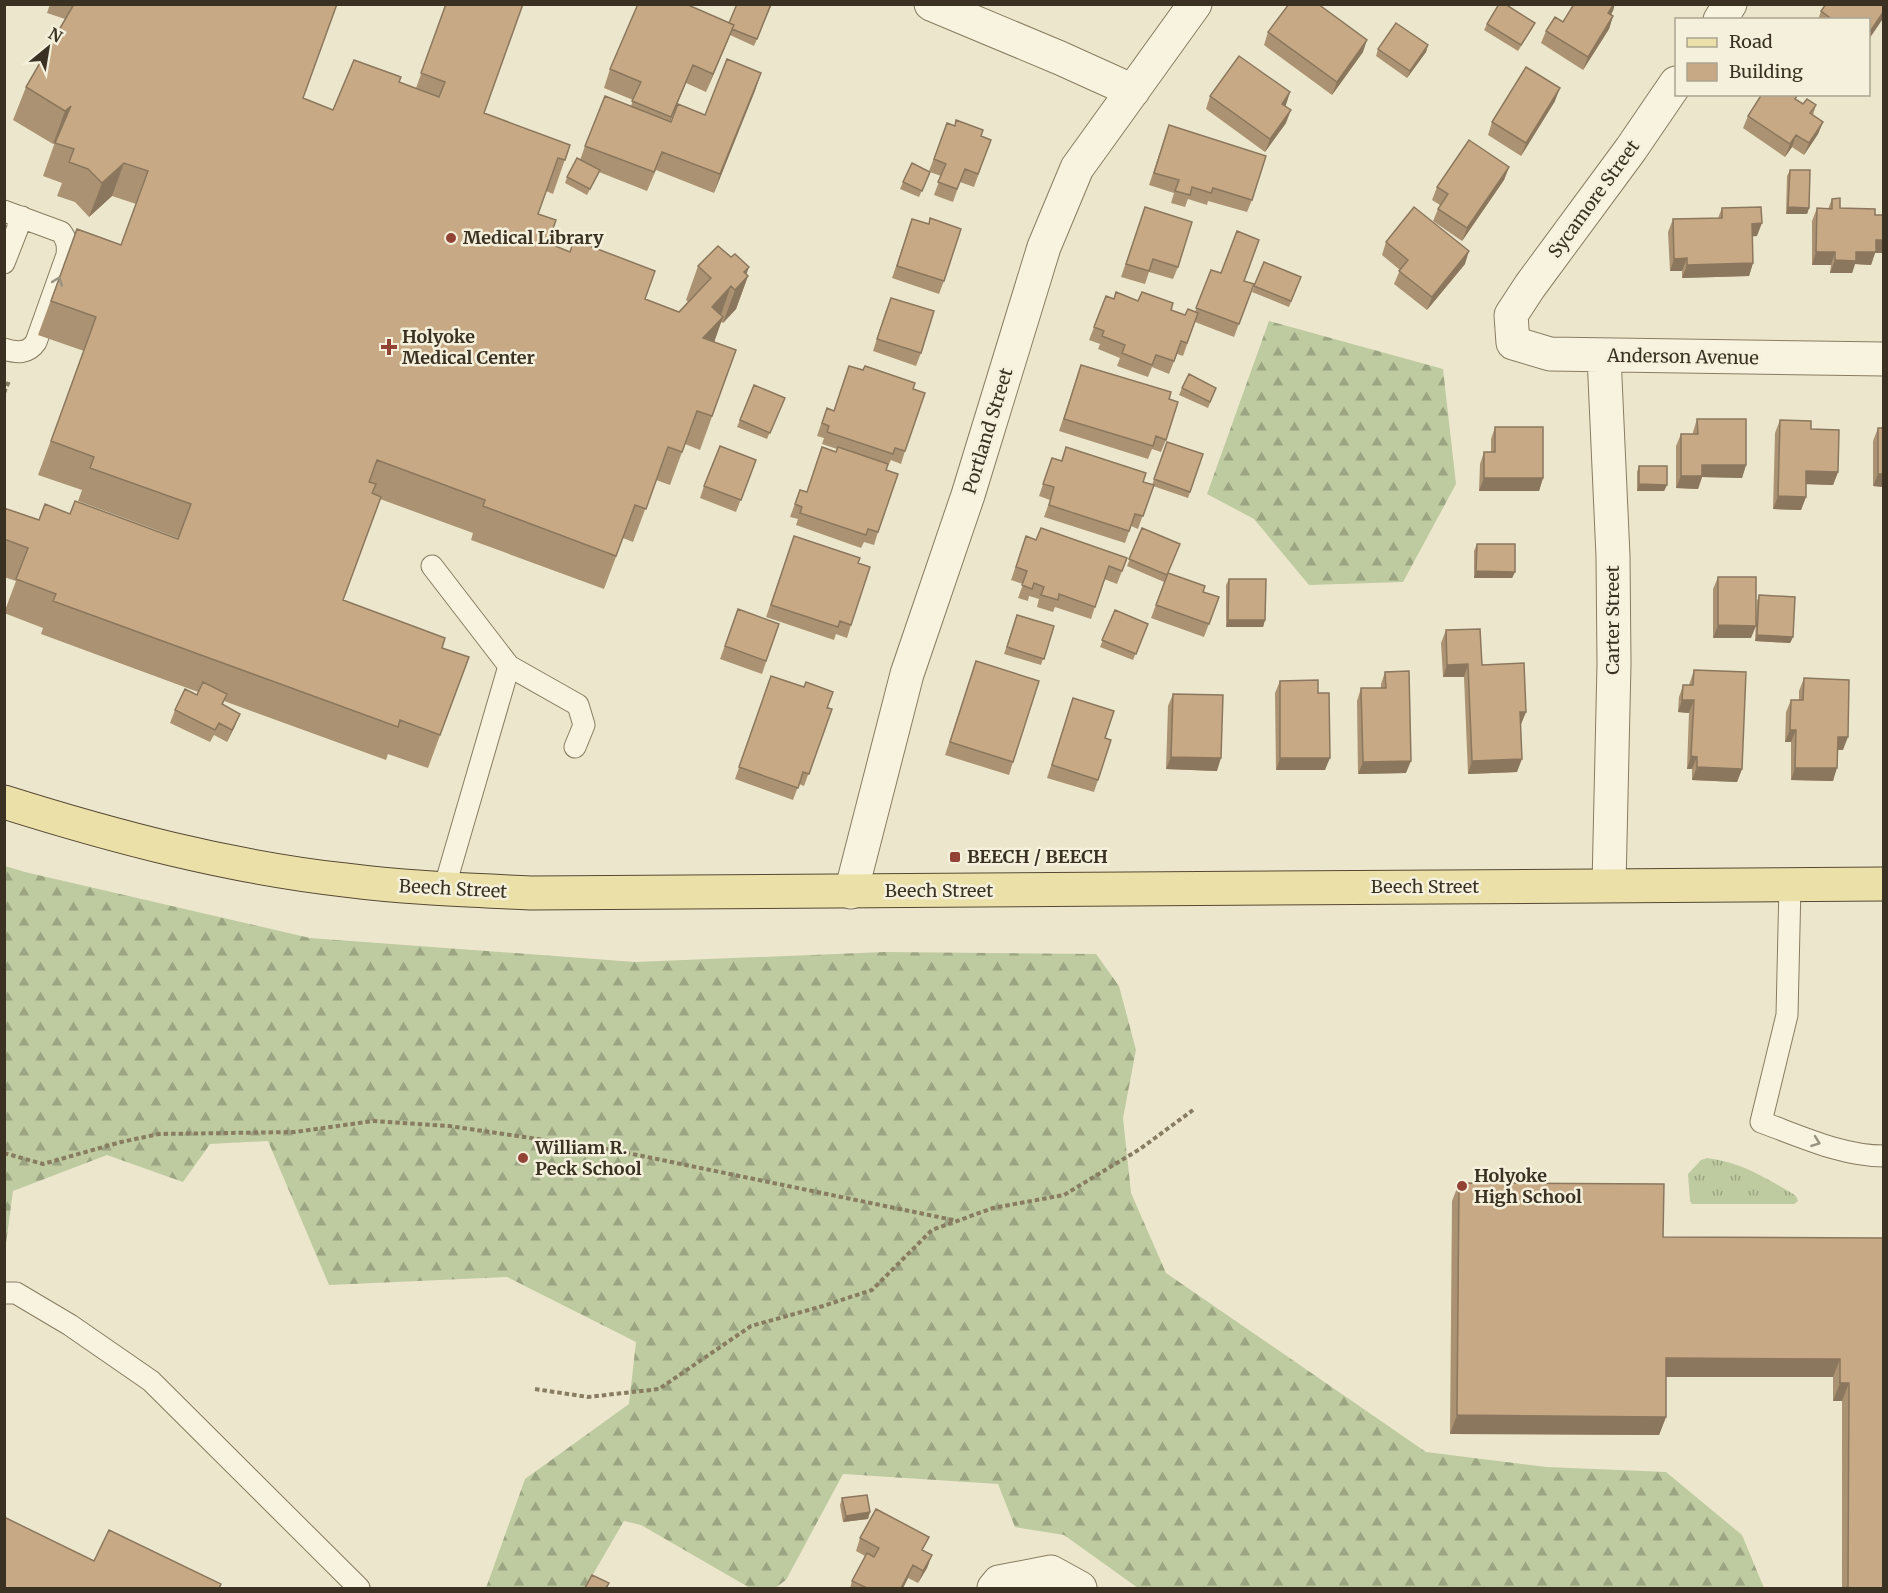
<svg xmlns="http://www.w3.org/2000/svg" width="1888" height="1593" font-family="Merriweather,serif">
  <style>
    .grass { fill: url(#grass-tufts) }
    .forest { fill: url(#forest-firs) }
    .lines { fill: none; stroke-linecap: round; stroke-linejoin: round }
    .lane-casing { stroke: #887c61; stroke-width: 23 }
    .street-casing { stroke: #887c61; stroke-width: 35 }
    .primary-casing { stroke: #564934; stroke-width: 35 }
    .path { stroke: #887c61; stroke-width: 4; stroke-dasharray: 4.5 3; stroke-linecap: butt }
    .lane { stroke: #f7f3df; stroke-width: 21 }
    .street { stroke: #f7f3df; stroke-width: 33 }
    .primary { stroke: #ebe0a8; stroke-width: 33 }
    .wall { fill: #ab9272 }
    .shaded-wall { fill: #8b775d }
    .building { fill: #c7aa85; stroke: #8b775d; stroke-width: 1.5 }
    .oneway { stroke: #989281 }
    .poi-dot { fill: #924335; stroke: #f4f0db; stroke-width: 2 }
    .labels { text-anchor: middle; stroke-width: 5; stroke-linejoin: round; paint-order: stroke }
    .street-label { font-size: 18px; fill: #3a3123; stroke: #f4f0db }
    .poi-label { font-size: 18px; font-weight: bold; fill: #3a3123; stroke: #f4f0db; text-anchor: start }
  </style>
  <defs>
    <pattern id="grass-tufts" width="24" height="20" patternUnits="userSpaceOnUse" patternTransform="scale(1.5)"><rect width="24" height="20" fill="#becaa0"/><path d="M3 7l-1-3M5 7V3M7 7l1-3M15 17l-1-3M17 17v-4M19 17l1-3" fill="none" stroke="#9ba582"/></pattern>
    <pattern id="forest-firs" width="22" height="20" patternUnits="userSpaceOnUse" patternTransform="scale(1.5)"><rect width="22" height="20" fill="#becaa0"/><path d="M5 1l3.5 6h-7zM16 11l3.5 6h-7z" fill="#9ba582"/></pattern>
  </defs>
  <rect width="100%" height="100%" fill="#ece7cc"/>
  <path class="grass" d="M1707,1158C1740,1162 1762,1176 1790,1192L1796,1196L1798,1201L1794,1204H1692L1690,1201L1688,1174L1701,1160Z"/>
  <path class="forest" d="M1269,321L1443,369L1456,484L1403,582L1309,585L1254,519L1207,494Z
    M5,866L25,872L310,938L635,962L885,952L1096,954L1119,986L1136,1050L1123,1118L1131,1193L1166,1273L1426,1452L1547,1467L1666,1472L1742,1535L1764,1588H1138L1064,1535L1015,1527L998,1484L843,1474L786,1580L775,1588H750L641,1525L624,1521L585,1588H486L525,1479L629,1404L636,1342L507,1277L329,1285L268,1141L210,1144L183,1182L107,1155L13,1191L5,1251Z"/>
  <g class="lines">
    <defs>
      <path id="lane" d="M4,211L61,232C67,240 68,245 67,255L36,342C28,354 17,353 4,349
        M4,263L22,217
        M432,566L509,666L578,705L584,725L575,747
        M1790,885L1787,1015L1761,1122C1800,1136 1842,1156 1884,1156
        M444,889L509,666
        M4,1293H16L70,1325L151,1381L359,1588"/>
      <path id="street" d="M931,4L1060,58L1133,91
        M1720,20L1730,4
        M1676,83L1631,149L1530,286L1511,315L1513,343L1550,354L1884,359
        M1604,356L1613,556L1614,664L1609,885
        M851,892L907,674L968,495L1044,247L1077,168L1195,4
        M994,1588L999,1582L1051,1572L1080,1588"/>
      <path id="primary" d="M4,802C115,837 229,867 345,880C407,888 468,890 530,893L1884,884"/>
    </defs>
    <use href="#lane" class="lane-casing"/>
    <use href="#street" class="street-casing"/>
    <use href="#primary" class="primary-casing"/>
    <path class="path" d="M4,393L9,381
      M4,1153L43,1164L121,1142L159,1134L295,1132L373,1121L449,1126L613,1150L958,1221
      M535,1389L588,1397L659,1389L751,1326L823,1306L872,1290L932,1230L993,1208L1064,1195L1140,1149L1193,1110"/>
    <use href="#lane" class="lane"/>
    <use href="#street" class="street"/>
    <use href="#primary" class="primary"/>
  </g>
  <path class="wall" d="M50,4H337L303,98L333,110L399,82L416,88L446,4L484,113L570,145L553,194L546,191L538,214L548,243L645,299L679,312L688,302L686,300L698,266L746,274L748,276L736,309L723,323L721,322L714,342L736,350L700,450L685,444L670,485L656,480L633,542L623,538L604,589L471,540L473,533L380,499L343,600L442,648L469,657L428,768L388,754L386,760L224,701L223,705L235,726L227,742L214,735L210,742L170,723L175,710L197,695L198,692L41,634L43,628L4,613L16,581L4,577V508L39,520L70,514L178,539V538L78,501L82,490L38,475L84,351L38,335L77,229L121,245L136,204L112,196L89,217L75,202L57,196L62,183L43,176L55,142L53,144L13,120L26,87L65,19L47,13Z
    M772,4L754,46L730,35L706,92L686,83L670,121L705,115L761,73L714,193L656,170L647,191L599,172L587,195L565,183L567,177L580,160L585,146L631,106L633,100L604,88L610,69L729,23Z
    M1574,4H1615L1611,15L1613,16L1609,29L1583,70L1541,43L1546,31L1563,22Z
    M1884,4V17L1869,39V20H1818L1821,11Z
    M1535,23L1532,29L1518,51L1484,30L1487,24Z
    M1268,32L1363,52L1332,95L1264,45Z
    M1428,45L1426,52L1407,78L1376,56L1378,49Z
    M1290,92L1285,106L1286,123L1265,152L1206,109L1210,96Z
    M1797,100L1803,104L1816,105L1813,115L1823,122L1818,134L1804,155L1792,147L1785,157L1743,128L1748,116Z
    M1555,101L1521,156L1488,135L1492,122Z
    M947,123L991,140L974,187L960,182L953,202L934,195L941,176L930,172L919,197L900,189L903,182L929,171Z
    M1169,125L1252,200L1247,212L1208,201L1207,205L1188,199L1185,207L1171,203L1174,193L1149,185Z
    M1509,167L1504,180L1462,241L1433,221L1438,209L1440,205L1432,200L1437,187Z
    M1790,170L1809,208L1807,214H1786L1787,176Z
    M1832,199L1840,208L1875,215H1884V253H1875L1871,265L1855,264L1852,273H1830L1831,265H1812V221L1817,208L1828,209Z
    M1145,207L1178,267L1173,279L1149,272L1145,284L1121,277Z
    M1722,208L1757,236H1752L1753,263L1749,276L1682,278V271H1670L1668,232L1673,219L1718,218Z
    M928,224L944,281L939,294L892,278L908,231Z
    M1386,242L1465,264L1427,310L1394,284L1400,270L1382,255Z
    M1264,262L1301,277L1289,307L1252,292Z
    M1211,270L1254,284L1234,337L1195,322L1183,356L1177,354L1169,374L1152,367L1148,377L1117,366L1120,358L1098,349L1100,344L1089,340L1106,296L1114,299L1138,301L1171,310L1185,315L1195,312Z
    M886,310L921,353L916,366L873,351Z
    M1081,365L1169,399L1166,440L1161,452L1152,449L1148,459L1059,431Z
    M754,385L782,404L767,439L737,427Z
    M1182,388H1216L1208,408L1179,395Z
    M913,389L905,451L901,464L891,460L886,470L878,532L874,545L864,542L861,548L796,525L798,519L790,517L800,490L807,492L836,452L837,449L822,444L824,438L817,436L822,421L834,411Z
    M1697,419L1746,465L1742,478L1702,477L1698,489L1676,488V446L1681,434H1693V432Z
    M1780,420L1811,429L1838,472L1833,485L1806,484V497L1801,510L1773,509L1775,433Z
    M1495,427L1543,478L1539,491H1479L1480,464L1484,452H1491V439Z
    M1878,428L1884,487L1873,486V441Z
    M1167,442L1203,454L1188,498L1153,486L1138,529L1131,526L1125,543L1044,517L1050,500L1039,496L1052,458L1061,461L1066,447L1143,482L1152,485Z
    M756,460L736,512L700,498L704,486Z
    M1639,466L1667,485L1664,491H1637V472Z
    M1142,528L1168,573L1203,592L1219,597L1204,637L1151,618L1166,577L1164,582L1127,566Z
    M794,536L851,625L847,638L836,634L834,640L766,617Z
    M1026,536L1036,540L1127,558L1117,584L1104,579L1091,619L1055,607L1053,612L1037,607L1039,599L1029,596L1028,601L1018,598L1023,584L1011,580Z
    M1477,544L1515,572L1512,578H1474V551Z
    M1718,577L1751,638H1713V589Z
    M1229,579L1265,620L1263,627H1226V585Z
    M1759,595L1793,637L1790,643L1755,641L1757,601Z
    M1884,595V637H1882Z
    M738,609L779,624L762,674L720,659Z
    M1115,610L1148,624L1133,660L1100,647Z
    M1017,615L1054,626L1041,665L1004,654Z
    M1446,630L1482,665L1526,712L1521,724H1520L1517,772L1468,774L1464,677H1443L1441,643Z
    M976,661L1013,762L1009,775L945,755Z
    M1694,670L1742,769L1737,782L1692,780V769H1687L1689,713L1678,712L1679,697L1683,685H1689Z
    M1385,672L1406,773L1358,774L1357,701L1361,688H1381V684Z
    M771,676L832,709L804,786L799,784L793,800L735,779Z
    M1804,678L1843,750H1838L1833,781L1791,780V742H1785L1786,712L1791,700H1799V691Z
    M1280,681L1318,693L1325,770H1276L1275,693Z
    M1173,694L1217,771L1166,769L1168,706Z
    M1073,698L1105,738L1098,780L1094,792L1047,778Z
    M1459,1183L1663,1237L1884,1238V1588H1842V1401H1833V1377H1666V1417L1659,1435L1450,1434L1452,1201Z
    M842,1498L870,1512L868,1519L843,1522L840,1505Z
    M860,1538L924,1551L932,1555L927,1568L918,1583L908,1578L903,1588H850L852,1581L865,1556L856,1551Z"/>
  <path class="shaded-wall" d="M1614,4H1615L1613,11L1604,26L1608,13Z
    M1884,11V17L1869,39V33Z
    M1613,16L1609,29L1583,70L1588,57Z
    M734,25L727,43L706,92L713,74Z
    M1367,40L1363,52L1332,95L1337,82Z
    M1428,45L1426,52L1407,78L1410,71Z
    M693,65L686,83L664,136L671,117Z
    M761,73L755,91L714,193L720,174Z
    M1560,88L1555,101L1521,156L1526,143Z
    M1290,92L1286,105L1277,116L1282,104Z
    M71,106L58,140L53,144L65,111Z
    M1291,110L1286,123L1265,152L1270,139Z
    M1823,122L1818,134L1804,155L1809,143Z
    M1796,135L1792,147L1785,157L1790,144Z
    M124,163L112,196L89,217L102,183Z
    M1509,167L1504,180L1462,241L1467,228Z
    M1788,207L1809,208L1807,214H1786Z
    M1762,223L1757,236L1747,237L1752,224Z
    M1876,240H1884V253H1875L1871,265L1855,264L1852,273H1830L1835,260Z
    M1469,251L1465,264L1427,310L1432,297Z
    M1816,252H1835L1831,265H1812Z
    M1687,258L1682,271H1670L1674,259Z
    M1753,263L1749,276L1682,278L1687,265Z
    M749,267L744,281L748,276L736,309L723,323L735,290L744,272Z
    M731,286L719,320L712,307Z
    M723,317L711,351L703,338Z
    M1702,465H1746L1742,478L1702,477L1698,489L1676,488L1681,476Z
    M1806,471L1838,472L1833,485L1802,484Z
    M1878,474H1884V487L1873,486Z
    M1484,478H1543L1539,491H1479Z
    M1639,484L1667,485L1664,491H1637Z
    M1778,496L1806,497L1801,510L1773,509Z
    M1476,571L1515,572L1512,578H1474Z
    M1228,620H1265L1263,627H1226Z
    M1718,625L1756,626L1751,638H1713Z
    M1757,635L1793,637L1790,643L1755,641Z
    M1468,664L1464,677H1443L1447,665Z
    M1682,700H1694L1689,713L1678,712Z
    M1520,712H1526L1521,724H1515Z
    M240,714L235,726L227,742L232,730Z
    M1790,730H1796L1791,742H1785Z
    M1838,737H1848L1843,750L1833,749Z
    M1691,756L1697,757L1692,769H1687Z
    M1171,757L1221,758L1217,771L1166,769Z
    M1280,758H1330L1325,770H1276Z
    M1522,759L1517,772L1468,774L1472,761Z
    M1411,761L1406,773L1358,774L1363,762Z
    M1697,767L1742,769L1737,782L1692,780Z
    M1795,768H1837L1833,781L1791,780Z
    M1666,1358L1840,1359L1833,1377H1659Z
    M1840,1383H1849L1842,1401H1833Z
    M1457,1415L1666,1417L1659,1435L1450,1434Z
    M870,1512L868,1519L843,1522L846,1516Z
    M932,1555L927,1568L918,1583L923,1571Z
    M913,1565L908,1578L903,1588H901Z"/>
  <path class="building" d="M74,4H337L303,98L333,110L354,60L401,77L399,82L439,97L445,82L421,73L446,4H523L484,113L570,145L565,160L558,158L538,214L556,220L548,243L570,252L574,240L655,271L645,299L679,312L711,278L698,266L718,246L731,257L735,254L749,267L744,272L748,276L735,290L731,286L712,307L723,317L703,338L736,350L712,416L697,411L682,452L668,447L646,509L635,505L616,556L483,506L485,500L377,460L369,482L376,484L372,493L381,497L343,600L445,638L442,648L469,657L440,735L400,720L398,727L53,601L56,594L16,579L28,548L4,539V508L39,520L45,504L70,514L75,501L178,539L191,504L90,468L94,457L51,441L96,317L51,301L77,229L121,245L148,171L124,163L102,183L88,169L69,162L74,149L55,143L71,106L65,111L26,87Z
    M638,4H686L734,25L713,74L693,65L671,117L632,101L641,82L610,69Z
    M737,4H771L757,39L732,29L734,25L729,23Z
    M1289,4H1318L1367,40L1337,82L1268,32Z
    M1499,4H1505L1535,23L1521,45L1487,24Z
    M1574,4H1614L1608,13L1613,16L1588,57L1546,31L1555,17L1563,22Z
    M1826,4H1884V11L1869,33V20H1833L1821,11Z
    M1396,23L1428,45L1410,71L1378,49Z
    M1239,56L1290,92L1282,104L1291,110L1270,139L1210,96Z
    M727,59L761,73L720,174L662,152L654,172L585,146L605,96L671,122L678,104L705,115Z
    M1526,67L1560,88L1526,143L1492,122Z
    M1762,94H1798L1795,99L1803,104L1807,99L1816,105L1810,113L1823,122L1809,143L1796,135L1790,144L1748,116Z
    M956,120L983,130L981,136L991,140L978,174L965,169L957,189L938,182L946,164L934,159L947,123L955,126Z
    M1169,125L1266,156L1252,200L1213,188L1211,193L1192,187L1190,195L1175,191L1179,180L1154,173Z
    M1469,140L1509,167L1467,228L1438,209L1448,194L1437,187Z
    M577,158L600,170L590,189L567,177Z
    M912,163L930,172L922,191L903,182Z
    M1790,170H1810L1809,208L1788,207Z
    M1840,198V208L1875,209V215H1884V240H1876V252H1856V261L1835,260V252H1816L1817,208L1832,209V199Z
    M1145,207L1192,222L1178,267L1153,259L1149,271L1126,264Z
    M1414,207L1469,251L1432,297L1399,271L1408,260L1386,242Z
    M1761,207L1762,223L1752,224L1753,263L1687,265V258L1674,259L1673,219L1722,218V208Z
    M930,218L961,229L944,281L897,266L912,219L929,224Z
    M1237,231L1259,240L1244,281L1254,284L1239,324L1196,308L1211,270L1221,273Z
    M1264,262L1301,277L1291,301L1254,286Z
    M1116,292L1138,301L1142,292L1173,303L1171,310L1185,315L1188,309L1198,313L1187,343L1181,341L1174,361L1156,355L1152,365L1122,353L1125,345L1102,336L1104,331L1094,327L1106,296L1114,299Z
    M891,298L934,311L921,353L877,339Z
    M1081,365L1171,392L1169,399L1178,402L1166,440L1156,436L1153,446L1064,419Z
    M849,366L863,370L865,366L915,383L913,389L925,393L905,451L895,448L893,454L827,432L829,426L822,423L827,408L834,411Z
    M1189,374L1216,388L1210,402L1182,388Z
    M754,385L785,398L770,433L740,420Z
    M1697,419H1746V465H1702V476H1681V434H1698Z
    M1780,420L1811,421V429L1839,430L1838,472L1806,471V497L1778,496Z
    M1495,427H1543V478H1484V452H1495Z
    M1878,428H1884V474H1878Z
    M1167,442L1203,454L1190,492L1154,479Z
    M720,446L756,460L741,500L704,486Z
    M822,447L836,452L838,447L888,464L886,470L898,474L878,532L868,529L866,535L800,513L802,507L795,504L800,490L807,492Z
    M1066,447L1146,473L1143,482L1154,485L1143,516L1135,514L1129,531L1049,505L1054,487L1043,484L1052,458L1062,461Z
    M1639,466H1667V485L1639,484Z
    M1041,528L1127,558L1122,571L1109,566L1095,607L1059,594L1058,600L1041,595L1044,587L1034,583L1032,589L1022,585L1027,571L1016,567L1026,536L1036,540Z
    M1142,528L1180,544L1167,575L1129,559Z
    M794,536L860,558L858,563L870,567L851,625L840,621L838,627L771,605Z
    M1477,544H1515V572L1476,571Z
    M1168,573L1205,586L1203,592L1219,597L1209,624L1156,605Z
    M1718,577H1756V626L1718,625Z
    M1229,579H1266L1265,620H1228Z
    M1759,595L1795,597L1793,637L1757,635Z
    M738,609L779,624L766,661L725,646Z
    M1115,610L1148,624L1136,654L1102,640Z
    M1017,615L1054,626L1044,659L1007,647Z
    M1480,629L1482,665L1524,663L1526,712H1520L1522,759L1472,761L1468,664L1447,665L1446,630Z
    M976,661L1039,681L1013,762L950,742Z
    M1694,670L1746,672L1742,769L1697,767V757L1691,756L1694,700H1682L1683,685H1693Z
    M1409,671L1411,761L1363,762L1361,688H1386L1385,672Z
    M771,676L804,687L806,682L833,692L827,708L832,709L809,774L803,772L798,788L739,767Z
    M1804,678L1849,680L1848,737H1838L1837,768H1795L1796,730H1790L1791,700H1803Z
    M1318,680V693H1329L1330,758H1280V681Z
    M203,682L227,694L222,704L240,714L232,730L219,723L215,730L175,710L185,689L197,695Z
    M1173,694L1223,695L1221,758L1171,757Z
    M1073,698L1114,711L1105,738L1111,740L1098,780L1052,765Z
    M1459,1183L1664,1184L1663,1237L1884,1238V1588H1848L1849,1383H1840V1359L1666,1358V1417L1457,1415Z
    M867,1495L870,1512L846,1516L842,1498Z
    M876,1509L929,1537L922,1550L932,1555L923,1571L913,1565L901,1588H867L852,1581L867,1553L874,1557L879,1548L860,1538Z
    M4,1517L94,1561L109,1530L221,1584L219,1588H4Z
    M592,1575L609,1583L606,1588H585Z"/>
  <defs><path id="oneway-chevron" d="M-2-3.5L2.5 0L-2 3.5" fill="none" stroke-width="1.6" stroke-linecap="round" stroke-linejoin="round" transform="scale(1.5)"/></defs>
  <g class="oneway">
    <use href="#oneway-chevron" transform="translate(58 281) rotate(-70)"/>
    <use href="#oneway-chevron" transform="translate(1816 1142) rotate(20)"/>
  </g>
  <g class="poi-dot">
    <circle cx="451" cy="238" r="6"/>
    <path d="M386 338h6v6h6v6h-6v6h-6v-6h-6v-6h6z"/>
    <rect x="949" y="851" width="12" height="12" rx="3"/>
    <circle cx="523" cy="1158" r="6"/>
    <circle cx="1462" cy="1186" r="6"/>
  </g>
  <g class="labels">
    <g class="street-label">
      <text transform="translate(1594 199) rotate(-54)" y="6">Sycamore Street</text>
      <text transform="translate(1683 357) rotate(1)" y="6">Anderson Avenue</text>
      <text transform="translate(988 431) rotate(-73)" y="6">Portland Street</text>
      <text transform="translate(1613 620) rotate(-90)" y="6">Carter Street</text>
      <text x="1425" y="893">Beech Street</text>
      <text transform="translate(453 889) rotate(3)" y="6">Beech Street</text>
      <text x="939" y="897">Beech Street</text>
    </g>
    <g class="poi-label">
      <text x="463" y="244">Medical Library</text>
      <text x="402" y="343">Holyoke<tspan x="402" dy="21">Medical Center</tspan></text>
      <text x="967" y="863">BEECH / BEECH</text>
      <text x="535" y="1154">William R.<tspan x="535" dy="21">Peck School</tspan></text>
      <text x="1474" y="1182">Holyoke<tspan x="1474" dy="21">High School</tspan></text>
    </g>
  </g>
  <rect width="1888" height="1593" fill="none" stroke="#3a3123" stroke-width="12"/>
  <rect x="1675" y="18" width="195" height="78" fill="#f4f0db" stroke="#aaa491" stroke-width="1.5"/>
  <rect x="1687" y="38" width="30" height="9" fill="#ebe0a8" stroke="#aaa491" stroke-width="1.5"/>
  <text x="1729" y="48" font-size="18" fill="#3a3123">Road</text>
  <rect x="1687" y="63" width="30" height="18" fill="#c7aa85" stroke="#aaa491" stroke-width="1.5"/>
  <text x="1729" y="78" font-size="18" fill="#3a3123">Building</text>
  <g transform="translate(48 48) rotate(30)" stroke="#f4f0db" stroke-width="4.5" paint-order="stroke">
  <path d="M0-4.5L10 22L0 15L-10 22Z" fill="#3a3123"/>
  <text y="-9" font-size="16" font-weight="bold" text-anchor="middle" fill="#3a3123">N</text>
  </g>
</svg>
